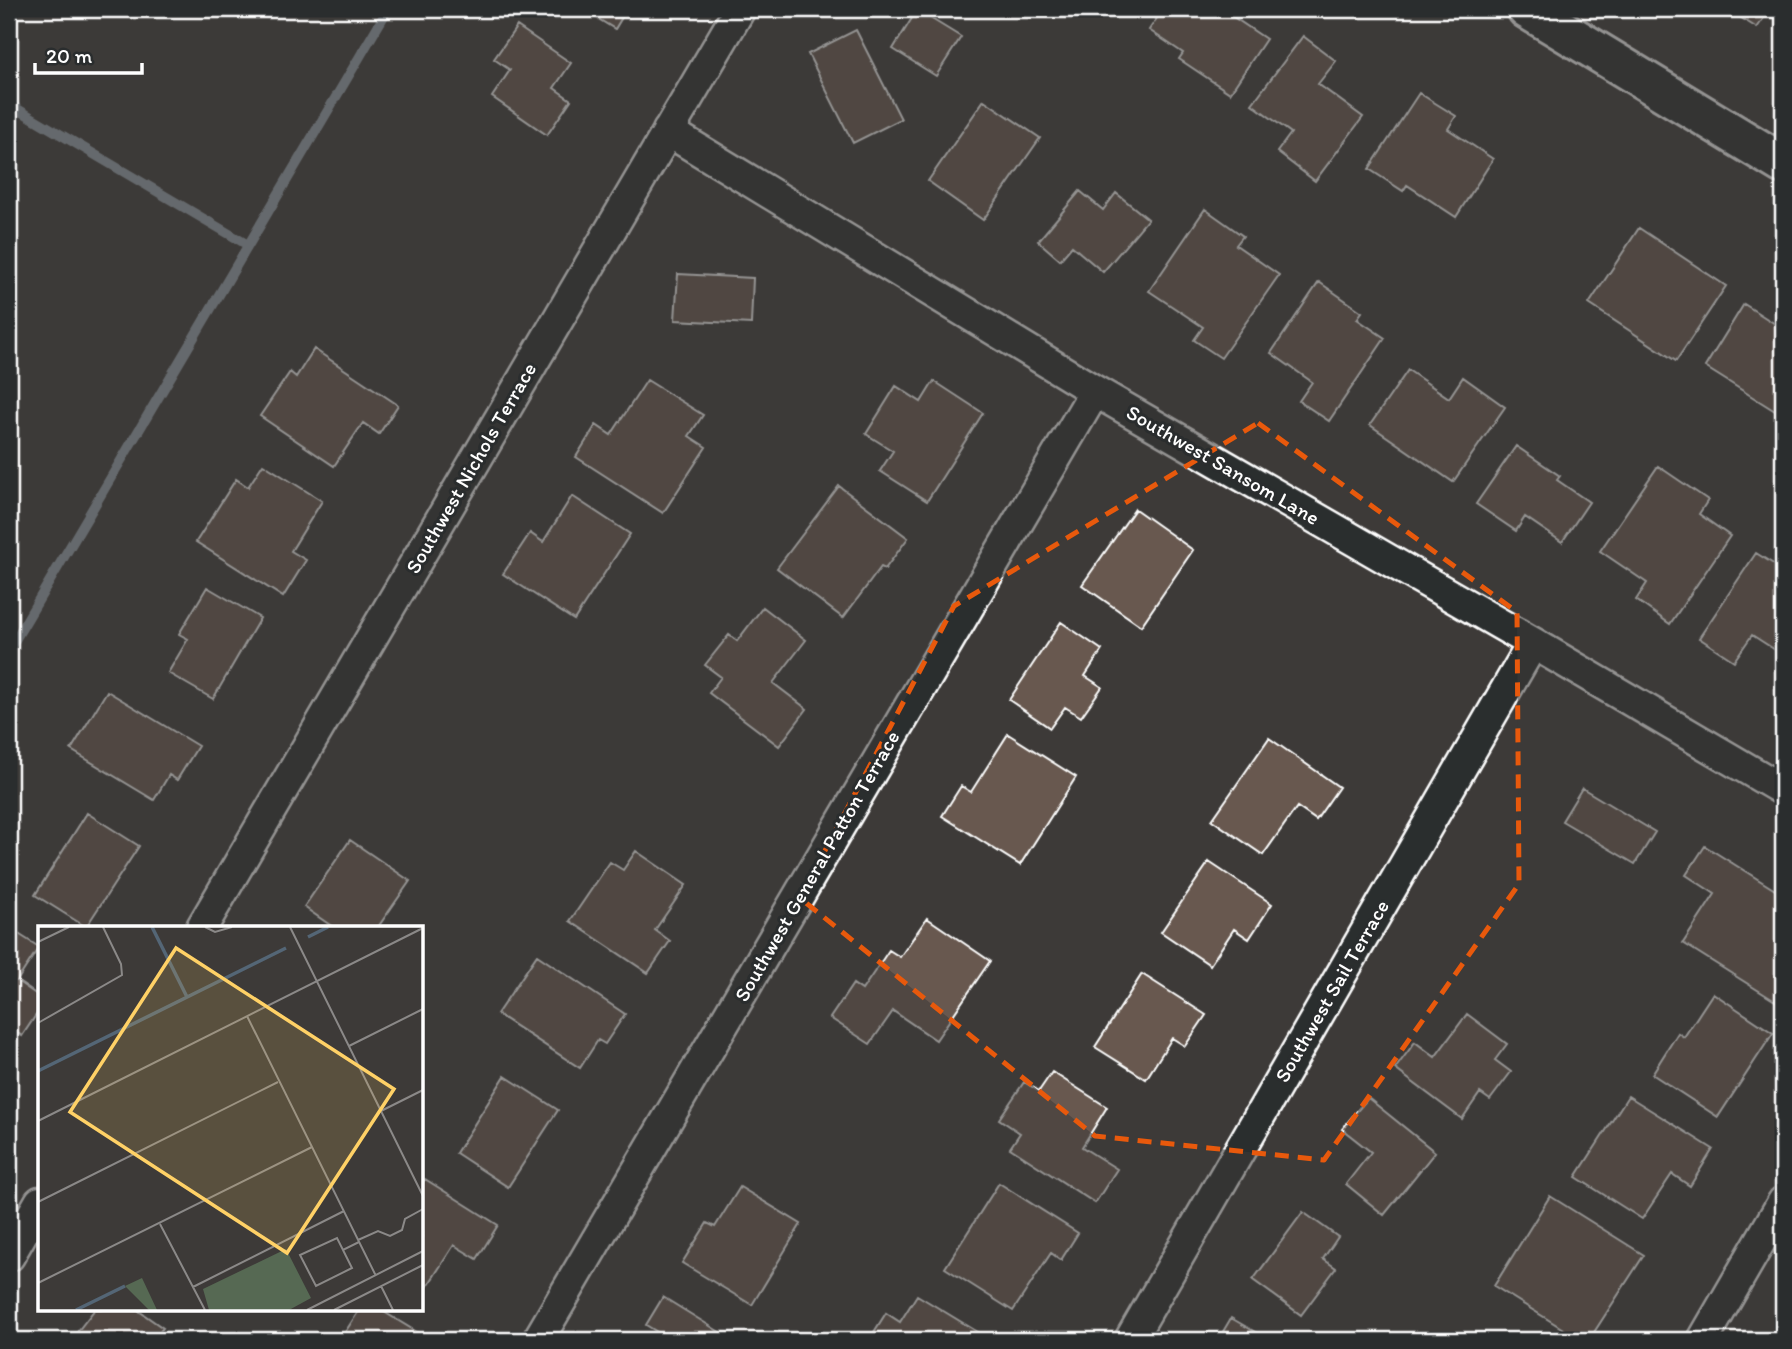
<svg xmlns="http://www.w3.org/2000/svg" width="1792" height="1349" font-family="Itim,sans-serif">
  <style>
    .built { fill: #4e4743 }
    .lines { fill: none; stroke-linecap: round; stroke-linejoin: round }
    .stream { stroke: #98a3ad; stroke-width: 10 }
    .building { fill: #68594f; stroke: #fff; stroke-width: 2 }
    .street-casing { stroke: #fff; stroke-width: 35 }
    .secondary-casing { stroke: #fff; stroke-width: 44 }
    .street { stroke: #2a2d2e; stroke-width: 30 }
    .secondary { stroke: #2a2d2e; stroke-width: 38 }
    .marked { fill: none; stroke: #e8590c; stroke-width: 5; stroke-dasharray: 14 9; stroke-linejoin: round }
    .labels { text-anchor: middle; stroke-width: 6; stroke-linejoin: round; paint-order: stroke }
    .street-label { font-size: 21px; fill: #fff; stroke: #2a2d2e }
    .inset-river { fill: none; stroke: #546676; stroke-width: 3.5 }
    .inset-road { fill: none; stroke: #8b8988; stroke-width: 2 }
    .view { fill: #ffd166; fill-opacity: 0.15; stroke: #ffd166; stroke-width: 3.5 }
    .inset-edge { fill: none; stroke: #fff; stroke-width: 3.5 }
  </style>
  <rect width="100%" height="100%" fill="#3d3a38"/>
  <filter id="ink" filterUnits="userSpaceOnUse"><feTurbulence type="fractalNoise" baseFrequency=".0143" numOctaves="2"/><feDisplacementMap in="SourceGraphic" scale="14" xChannelSelector="R" yChannelSelector="G"/><feConvolveMatrix kernelMatrix="1 2 1 2 8 2 1 2 1" color-interpolation-filters="sRGB"/></filter>
  <g filter="url(#ink)">
    <path class="built" d="M1783,1311V1340L1770,1332Z"/>
    <g class="lines">
      <path class="stream" d="M9,104L248,245
        M9,650L388,9"/>
    </g>
    <path class="building" d="M582,9H627L615,29Z
      M1163,9H1229L1226,12L1266,39L1230,93L1179,59L1183,53L1149,30Z
      M1727,9H1770L1757,28Z
      M917,10L961,37L936,76L893,49Z
      M517,26L571,63L554,88L571,100L547,135L492,97L510,70L494,59Z
      M856,30L901,119L853,143L808,54Z
      M1303,36L1336,61L1318,84L1363,117L1315,181L1277,152L1291,133L1252,104Z
      M1419,93L1456,116L1448,129L1493,159L1456,217L1407,185L1403,191L1369,169Z
      M984,100L1040,138L983,220L928,181Z
      M1080,191L1103,210L1116,193L1148,219L1103,272L1072,246L1060,260L1038,241Z
      M1205,209L1243,236L1236,245L1279,275L1221,358L1194,340L1203,327L1149,291Z
      M1639,228L1726,286L1676,361L1589,304Z
      M678,274L753,278L751,324L675,320Z
      M1319,282L1362,312L1357,319L1385,338L1329,421L1299,401L1312,382L1271,353Z
      M1744,304L1783,329V416L1705,367Z
      M314,349L398,405L379,434L363,423L334,466L260,416L290,372L296,377Z
      M1408,370L1449,398L1463,377L1505,407L1453,482L1370,425Z
      M647,380L703,415L689,436L706,447L663,513L576,457L596,425L611,435Z
      M934,381L983,413L927,501L880,471L893,451L866,434L896,386L921,402Z
      M1516,446L1560,476L1557,480L1589,502L1562,542L1525,517L1516,531L1476,504Z
      M263,464L322,501L291,551L306,560L283,597L196,542L236,479L248,487Z
      M1658,466L1708,500L1699,514L1730,536L1670,624L1636,600L1647,583L1600,551Z
      M839,486L908,538L885,569L881,567L843,618L777,568Z
      M572,496L630,534L574,620L503,574L530,533L543,542Z
      M1135,509L1193,550L1141,626L1082,585Z
      M1756,553L1783,570V655L1752,635L1734,661L1699,638Z
      M207,587L260,618L213,699L168,673L188,639L179,634Z
      M763,607L806,640L773,683L807,709L779,746L709,693L721,677L705,665L729,635L737,641Z
      M1061,622L1102,650L1085,676L1102,687L1081,717L1065,707L1050,728L1009,700Z
      M107,691L198,746L177,780L169,775L154,800L71,750Z
      M1008,734L1076,777L1020,865L942,816L961,786L971,792Z
      M1269,738L1339,787L1316,820L1297,807L1263,855L1212,820Z
      M1582,788L1655,832L1635,864L1562,821Z
      M87,813L139,846L86,927L35,895Z
      M350,840L410,881L378,927H333L304,907Z
      M1705,846L1783,895V1006L1683,943L1715,894L1686,875Z
      M636,851L686,885L655,930L670,941L648,973L570,921L610,862L623,870Z
      M1209,862L1272,904L1249,939L1234,929L1210,965L1161,932Z
      M927,918L990,961L936,1040L893,1011L870,1044L830,1018L853,984L862,990L889,950L900,957Z
      M9,928L39,947L17,981L40,997V1009L22,1036L9,1027Z
      M537,955L625,1014L605,1044L598,1040L580,1068L497,1014Z
      M1142,974L1206,1015L1185,1046L1172,1038L1146,1079L1095,1047Z
      M1713,993L1773,1033L1718,1117L1652,1074L1678,1033L1684,1037Z
      M1467,1014L1507,1044L1495,1060L1511,1072L1490,1100L1480,1093L1462,1119L1395,1069L1415,1042L1435,1057Z
      M1052,1072L1107,1107L1082,1147L1117,1169L1095,1203L1010,1148L1020,1133L999,1119L1024,1082L1039,1091Z
      M505,1076L558,1110L508,1187L456,1153Z
      M1628,1096L1713,1149L1690,1186L1672,1174L1642,1219L1576,1177Z
      M1368,1098L1435,1152L1384,1215L1346,1184L1371,1152L1342,1129Z
      M425,1179L498,1225L477,1259L454,1245L425,1290L422,1288V1183Z
      M999,1183L1078,1233L1061,1260L1051,1253L1013,1311L945,1268Z
      M740,1187L801,1224L752,1305L682,1263L707,1223L715,1227Z
      M1550,1196L1644,1255L1589,1340H1581L1494,1286Z
      M1303,1212L1338,1237L1323,1259L1336,1268L1301,1315L1253,1280Z
      M917,1295L991,1340H869L886,1313L900,1322Z
      M663,1297L731,1339V1340H658L662,1335L646,1325Z
      M95,1309H136L163,1328L153,1340H71Z
      M360,1309H379L430,1340H340Z
      M1231,1318L1269,1340H1218Z"/>
    <g class="lines">
      <defs>
        <path id="street" d="M668,131L1095,391L1533,643L1783,790
          M202,927L740,9
          M9,1256L40,1202
          M538,1340L1095,391
          M1130,1340L1533,643
          M1703,1340L1783,1202"/>
        <path id="secondary" d="M1527,9L1783,164"/>
      </defs>
      <use href="#street" class="street-casing"/>
      <use href="#secondary" class="secondary-casing"/>
      <use href="#street" class="street"/>
      <use href="#secondary" class="secondary"/>
    </g>
  </g>
  <path d="M0 0H1792V1349H0ZM1258,423L1517,612L1519,884L1324,1160L1095,1136L800,898L954,606Z" fill="#3d3a38" fill-opacity=".55" fill-rule="evenodd"/>
  <path class="marked" d="M1258,423L1517,612L1519,884L1324,1160L1095,1136L800,898L954,606Z"/>
  <g class="labels">
    <g class="street-label">
      <text transform="translate(1223 465) rotate(30)" y="7">Southwest Sansom Lane</text>
      <text transform="translate(471 468) rotate(-60)" y="7">Southwest Nichols Terrace</text>
      <text transform="translate(817 866) rotate(-60)" y="7">Southwest General Patton Terrace</text>
      <text transform="translate(1332 991) rotate(-60)" y="7">Southwest Sail Terrace</text>
    </g>
  </g>
  <g transform="translate(38 926)">
    <rect width="385" height="385" fill="#3d3a38"/>
    <path d="M248,323L273,372L251,384H171L165,363ZM104,352L119,384H111L87,360Z" fill="#566953"/>
    <path class="inset-river" d="M114,1L149,71M270,11L290,1M0,145L248,22M38,384L87,360"/>
    <path class="inset-road" d="M167,1L177,6L194,1M252,1L385,270M0,16L31,1M209,90L338,350M0,97L84,49L83,38L65,1M311,120L385,83M343,185L385,164M0,195L385,2M0,276L240,156M122,298L167,384M320,314L340,305L352,310L364,304L367,293L385,283M305,324L314,342L278,360L262,329L299,312L305,324L321,316M0,357L274,221M343,360L355,384M155,361L306,285M269,384L385,325M296,384L385,339"/>
    <path class="view" d="M138,22L356,163L249,327L32,186Z"/>
    <rect width="385" height="385" class="inset-edge"/>
  </g>
  <rect width="1792" height="1349" fill="none" stroke="#2a2d2e" stroke-width="35"/>
  <rect x="18" y="18" width="1757" height="1314" fill="none" stroke="#fff" stroke-width="2.5" filter="url(#ink)"/>
  <path d="M35 63v10h107v-10" fill="none" stroke="#ffffff" stroke-width="3.5"/>
  <text x="46" y="63" font-size="21" fill="#ffffff" stroke="#2a2d2e" stroke-width="5" paint-order="stroke">20 m</text>
</svg>
